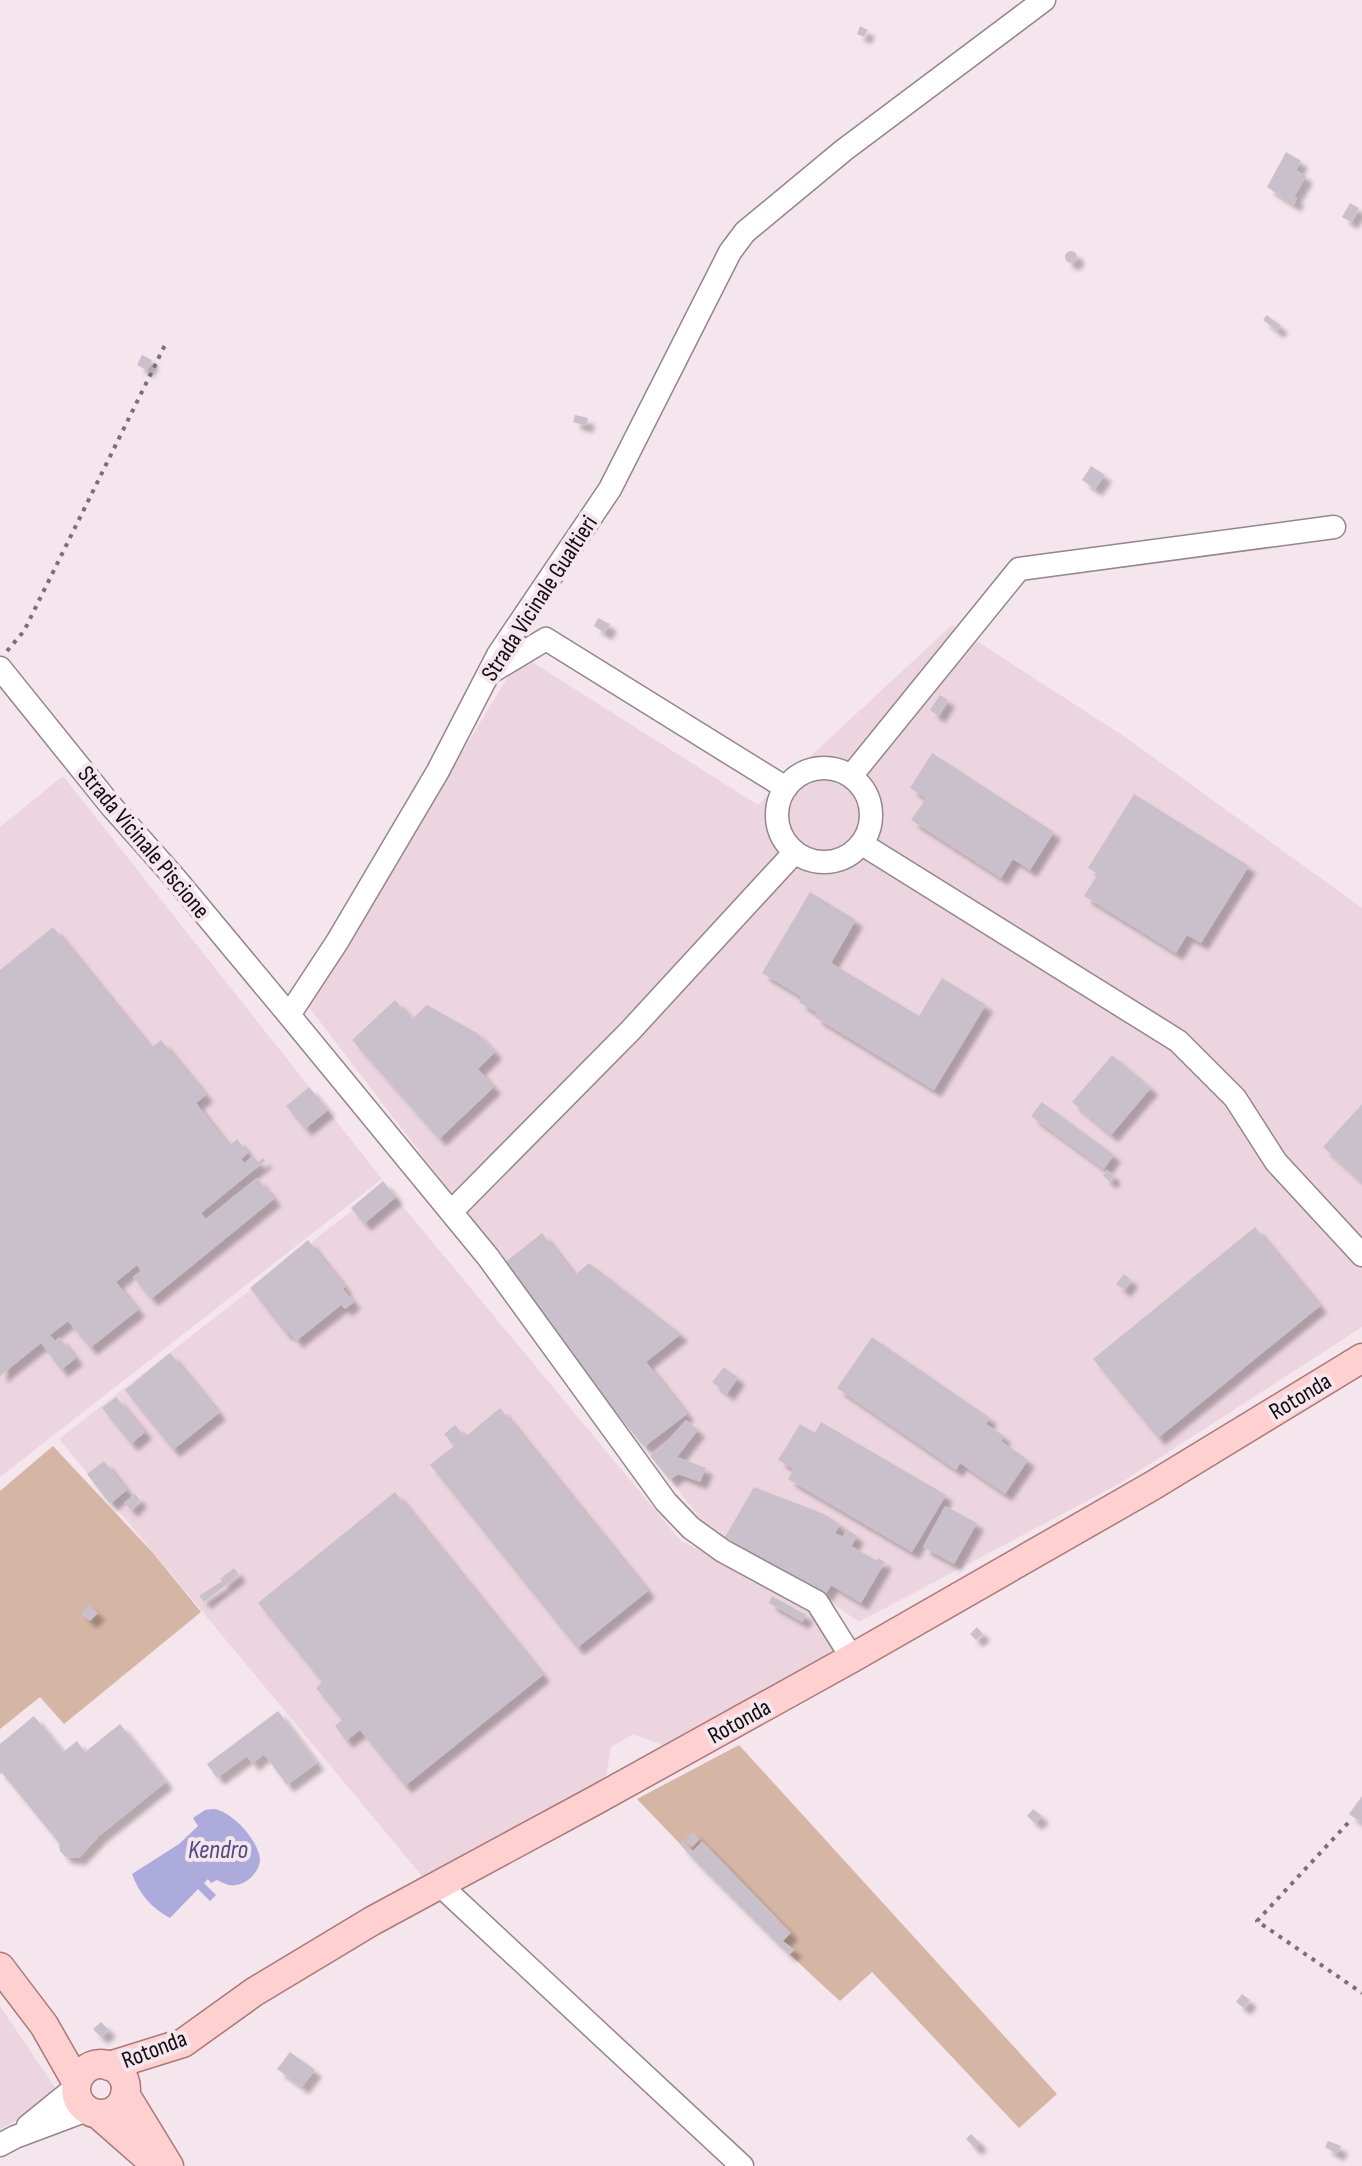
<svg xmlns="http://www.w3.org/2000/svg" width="1362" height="2166" font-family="'Sofia Sans Condensed',sans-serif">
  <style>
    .built { fill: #ecd5df }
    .green { fill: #d5b5a4 }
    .water { fill: #acabdc }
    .building { fill: #c9c0cc; filter: url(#shadow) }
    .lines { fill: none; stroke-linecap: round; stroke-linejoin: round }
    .minor-casing { stroke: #93868c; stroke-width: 25 }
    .major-casing { stroke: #aa7878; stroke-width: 31 }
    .path { stroke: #7a7074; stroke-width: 4; stroke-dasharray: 4 6; stroke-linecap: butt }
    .minor { stroke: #fff; stroke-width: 22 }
    .major { stroke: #fed1d0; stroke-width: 28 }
    .labels { text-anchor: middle; stroke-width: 8; stroke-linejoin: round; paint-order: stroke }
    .street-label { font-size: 24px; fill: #110c0e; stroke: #f5e5ec }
    .water-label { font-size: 26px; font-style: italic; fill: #4f4987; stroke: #f5e5ec }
  </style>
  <defs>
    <filter id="shadow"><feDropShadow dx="7" dy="7" stdDeviation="2" flood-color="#0004"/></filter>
  </defs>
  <rect width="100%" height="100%" fill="#f5e5ec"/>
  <path class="built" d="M952,625L1128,739L1362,908V1327L1119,1484L859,1622L822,1596L716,1539L308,1006L521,655L758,805Z
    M63,776L382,1179L0,1477V827Z
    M385,1185L680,1540L807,1607L838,1653L663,1745L633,1734L611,1747L606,1777L422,1876L59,1439Z
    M0,2006L62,2098L0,2129Z"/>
  <path class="green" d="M53,1446L153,1553L201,1612L64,1724L40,1697L0,1729V1491Z
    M739,1745L1057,2094L1019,2128L872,1972L840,2001C769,1937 703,1868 637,1799Z"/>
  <path class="water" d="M214,1809C233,1812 258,1840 260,1859C260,1873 244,1888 229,1885C225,1884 221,1882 217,1880L211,1883L208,1879L204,1883L216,1895L210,1901L198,1889L170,1918C151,1908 139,1893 132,1874L179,1844L198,1826L193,1818L205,1810Z"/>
  <path class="building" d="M860,26L868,30L864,37L857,34Z
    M1286,152L1301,161L1296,170L1306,176L1294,197L1297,198L1294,205L1267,187Z
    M1350,203L1359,208L1351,222L1342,217Z
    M1065 257a6 6 0 1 1 12 0a6 6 0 1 1-12 0Z
    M1267,315L1281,326L1277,331L1263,320Z
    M142,355L152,360L147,370L137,365Z
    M575,415L588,418L586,426L573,422Z
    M1091,466L1105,475L1095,489L1082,480Z
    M598,618L610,624L605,633L594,626Z
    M940,695L948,700L938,716L930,710Z
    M932,753L1054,832L1030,870L1013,859L1001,878L911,820L926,798L910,788Z
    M1134,794L1249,866L1201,943L1187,935L1176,953L1084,896L1098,874L1088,868Z
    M810,892L856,920L831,963L919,1016L942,978L986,1005L934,1090L815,1017L817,1013L799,1002L802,997L762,973Z
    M53,927L151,1048L161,1040L206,1095L196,1103L229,1146L237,1139L248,1153L241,1159L244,1163L253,1156L258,1162L263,1158L265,1161L201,1213L206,1219L257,1178L274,1199L151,1299L133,1277L141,1271L137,1265L116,1282L138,1310L90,1348L68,1321L50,1335L55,1341L59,1337L76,1358L61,1370L41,1343L0,1376V970Z
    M395,1000L412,1019L427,1005L477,1033L495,1052L478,1069L494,1087L439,1139L352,1040Z
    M1112,1055L1151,1088L1111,1135L1072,1102Z
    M309,1087L328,1110L305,1129L286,1106Z
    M1042,1102L1114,1155L1104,1169L1031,1116Z
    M1362,1104V1182L1323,1147Z
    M1107,1170L1114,1176L1110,1182L1103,1176Z
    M383,1181L396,1197L364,1224L351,1208Z
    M1255,1227L1320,1306L1158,1438L1093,1359Z
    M542,1233L575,1275L589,1263L681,1334L646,1362L687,1414L644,1447L499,1267Z
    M308,1240L345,1287L343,1289L354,1302L345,1309L341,1305L296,1341L289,1332L286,1334L250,1288Z
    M1124,1274L1131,1280L1124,1290L1116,1284Z
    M872,1337L990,1418L986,1424L1004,1436L1001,1441L1028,1460L1005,1494L960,1463L956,1470L837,1388Z
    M170,1353L219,1413L173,1450L125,1390Z
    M724,1367L738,1378L727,1394L712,1382Z
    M116,1397L145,1432L131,1444L102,1408Z
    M500,1408L648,1591L577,1648L430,1465L454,1446L444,1434L455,1425L465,1437Z
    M686,1420L698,1430L677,1457L706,1468L700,1482L678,1474L670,1480L650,1456L663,1446Z
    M821,1422L946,1495L912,1552L788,1479L794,1469L778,1460L800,1424L815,1433Z
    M104,1461L127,1490L110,1504L87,1474Z
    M754,1487L824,1514L840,1524L835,1533L843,1537L847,1529L857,1536L851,1546L877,1561L878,1558L885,1562L861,1603L831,1585L825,1595L725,1537Z
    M395,1492L543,1675L405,1786L360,1730L346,1741L335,1726L342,1720L316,1688L322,1682L258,1603Z
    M135,1494L140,1500L131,1510L124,1503Z
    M945,1506L977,1523L954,1564L923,1547Z
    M234,1568L239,1575L204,1602L199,1596L222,1581L220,1579Z
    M772,1596L806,1615L802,1622L769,1603Z
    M88,1605L98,1613L90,1621L81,1614Z
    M977,1627L983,1634L976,1640L970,1634Z
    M278,1711L317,1763L287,1785L264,1754L252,1764L247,1756L217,1778L207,1764Z
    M34,1716L63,1752L77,1741L85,1752L120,1724L166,1782L99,1836L79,1858L66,1857L60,1851L59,1843L2,1773L0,1774V1744Z
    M1362,1796V1823L1349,1814Z
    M1033,1809L1042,1816L1035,1823L1027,1816Z
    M693,1832L700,1839L692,1847L685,1840Z
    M683,1840L693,1851L702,1841L791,1933L783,1941L795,1950L789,1955L694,1860L680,1844Z
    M1242,1994L1250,2000L1244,2008L1236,2002Z
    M101,2022L109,2030L101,2037L93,2029Z
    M290,2052L315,2070L302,2087L277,2069Z
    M971,2134L980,2143L975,2148L966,2139Z
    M1328,2141L1341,2146L1337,2154L1325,2147Z"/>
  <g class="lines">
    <defs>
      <path id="minor" d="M0,668L112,807L175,878L289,1015
        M491,672L546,639L786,788
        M777 815a47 47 0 1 1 94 0a47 47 0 1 1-94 0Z
        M851,776L1019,569L1334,527
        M862,844L1178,1041L1235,1098L1276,1162L1362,1255
        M451,1212L630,1031L794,853
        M852,1658L817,1602L723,1551L691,1528L666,1502L488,1257L289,1015L337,942L438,771L498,655L610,489L730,252L745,232L844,150L1044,0
        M440,1885L742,2166
        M28,2126L76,2087
        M0,2145L15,2137L87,2110"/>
      <path id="major" d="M0,1967L44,2025L77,2083
        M76 2089a25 25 0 1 1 50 0a25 25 0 1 1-50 0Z
        M109,2066L183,2043L254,1992L372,1921L594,1801L852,1658L1152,1486L1362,1358
        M125,2094L169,2166
        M99,2115L157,2166"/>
    </defs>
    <use href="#minor" class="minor-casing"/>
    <use href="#major" class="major-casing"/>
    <path class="path" d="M7,651L24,631L166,343
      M1348,1823L1257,1921L1362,1993"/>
    <use href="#minor" class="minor"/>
    <use href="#major" class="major"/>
  </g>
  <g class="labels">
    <g class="street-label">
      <text transform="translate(539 598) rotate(-57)" y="8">Strada Vicinale Gualtieri</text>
      <text transform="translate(144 842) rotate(50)" y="8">Strada Vicinale Piscione</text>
      <text transform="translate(1300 1396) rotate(-31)" y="8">Rotonda</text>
      <text transform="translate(739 1721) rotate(-29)" y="8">Rotonda</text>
      <text transform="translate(154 2049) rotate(-21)" y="8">Rotonda</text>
    </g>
    <g class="water-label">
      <text x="218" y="1858">Kendro</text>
    </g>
  </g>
</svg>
